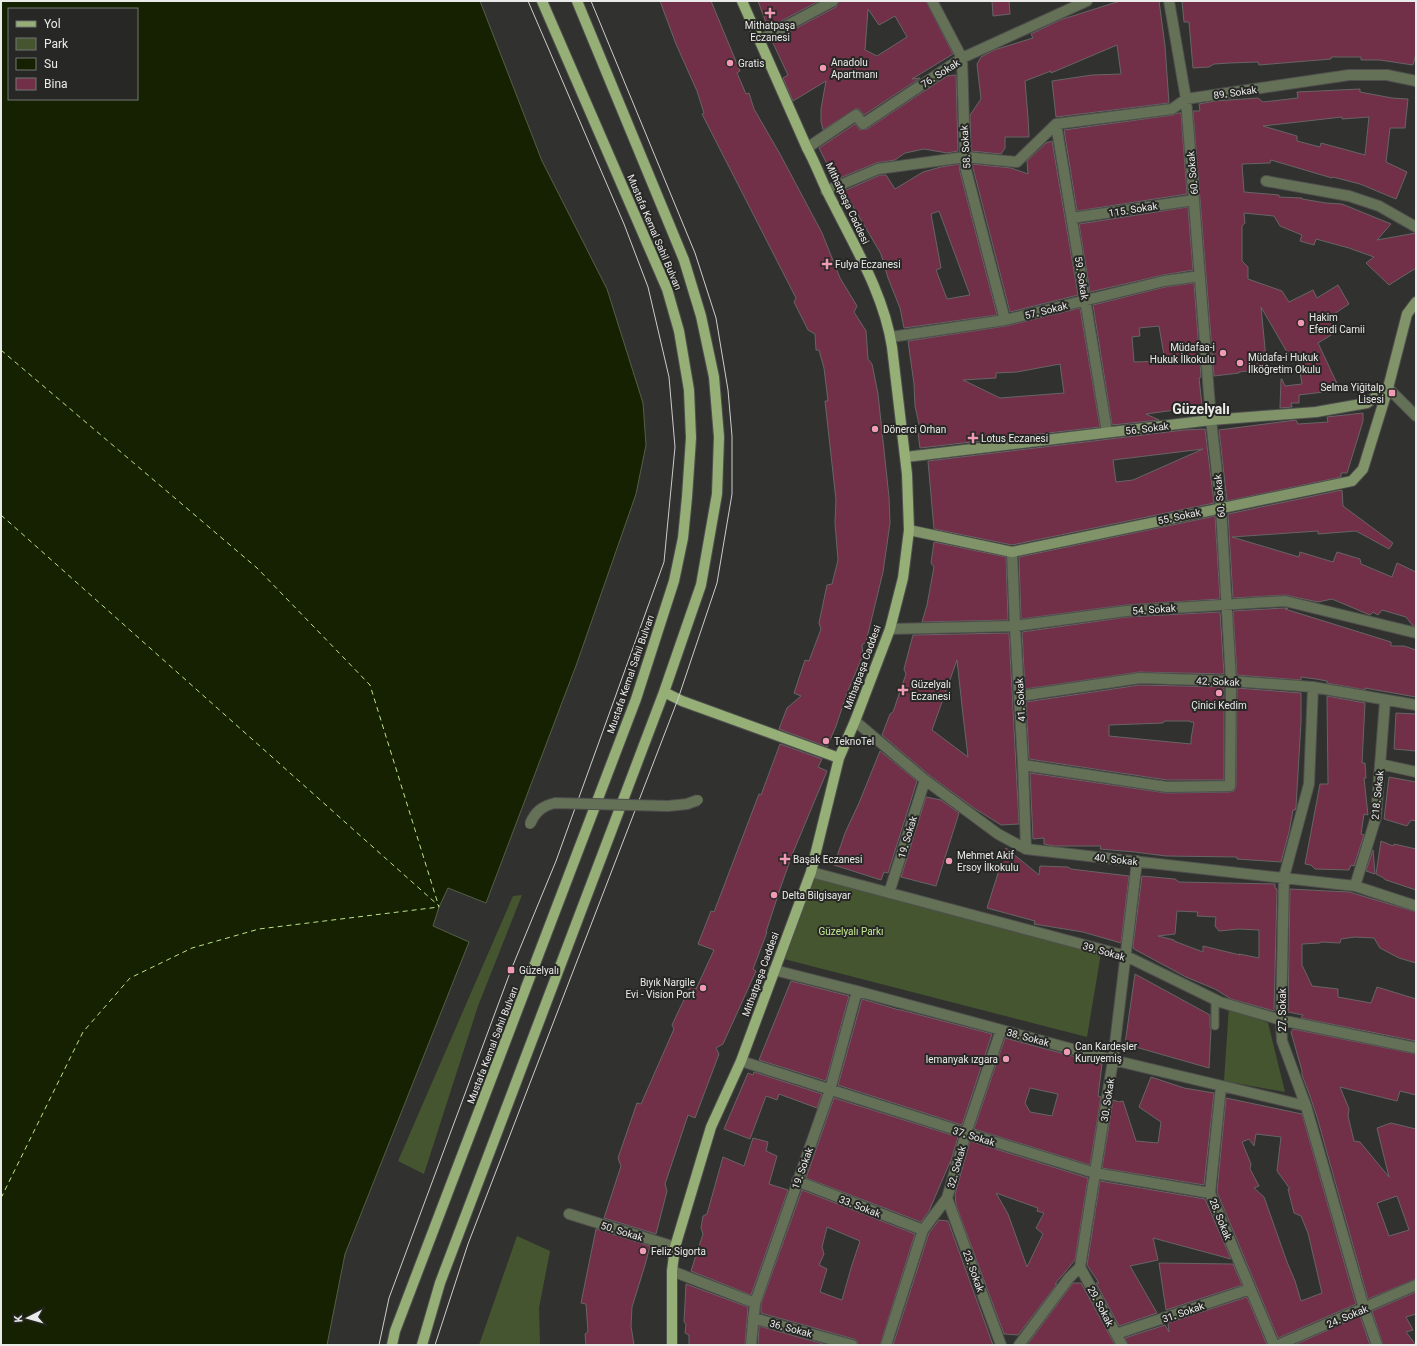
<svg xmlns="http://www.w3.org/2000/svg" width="1417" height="1346" font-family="Roboto,sans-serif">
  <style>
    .green { fill: #45552f }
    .water { fill: #152101; stroke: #555e47; fill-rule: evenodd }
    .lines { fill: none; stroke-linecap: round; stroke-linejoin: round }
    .ferry { stroke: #bde488; stroke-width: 1; stroke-dasharray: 5 4; stroke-linecap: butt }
    .building { fill: #713047; stroke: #686465; fill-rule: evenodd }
    .lane-casing { stroke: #4f504e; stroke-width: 9 }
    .street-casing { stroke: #4f504e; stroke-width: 12 }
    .secondary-casing { stroke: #4f504e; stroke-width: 12 }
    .primary-casing { stroke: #4f504e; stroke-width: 12 }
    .lane { stroke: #657156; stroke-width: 7 }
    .street { stroke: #657156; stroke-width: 10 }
    .secondary { stroke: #819469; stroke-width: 10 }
    .primary { stroke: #96af77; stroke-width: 10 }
    .tram { stroke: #cccdcb; stroke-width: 1 }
    .street-bridge-casing { stroke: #4f504e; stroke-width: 12; stroke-linecap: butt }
    .street-bridge { stroke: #657156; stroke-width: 10 }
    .poi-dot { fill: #f09ab4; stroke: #272826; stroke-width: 1.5 }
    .labels { text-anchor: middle; stroke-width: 4; stroke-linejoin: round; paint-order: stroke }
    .poi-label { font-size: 10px; fill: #eaebe9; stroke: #272826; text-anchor: start }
    .street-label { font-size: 10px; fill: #eaebe9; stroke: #272826 }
    .park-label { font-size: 10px; fill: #c4eb8f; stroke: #272826 }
    .district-label { font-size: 14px; font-weight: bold; fill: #eaebe9; stroke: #272826 }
  </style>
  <rect width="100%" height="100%" fill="#313230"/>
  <path class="green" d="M815,876L1101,953L1087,1037L784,959Z
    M522,895L478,1006L424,1174L398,1161L513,896Z
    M1229,1007L1268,1023L1285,1092L1224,1081Z
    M517,1236L550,1251L539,1308L540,1345H479Z"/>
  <path class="water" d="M1,1H480L542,161L607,289L643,403L646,445L636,494L577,663L486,903L448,888L439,907L433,926L469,942L345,1254L327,1345H1ZM9,9H137V99H9Z"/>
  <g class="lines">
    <path class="ferry" d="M1,350L257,568L370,685L439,907
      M1,515L439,906
      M1,1198L83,1032L130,978L192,948L259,929L439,907"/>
  </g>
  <path class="building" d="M660,1H711L740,71L737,73L746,94L749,93L754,109L780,154L822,233L840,278L857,306L854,312L866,331L868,359L872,364L878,394L889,497L890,523L883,572L866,642L862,645L863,655L847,693L836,726L827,747L779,729L787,708L801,696L794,693L805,660L809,661L821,629L819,623L827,585L832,584L838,560L835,523L836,500L825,401H828L824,368L819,350H816L815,334L808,330L794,302L796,298L702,114L704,113L697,91L676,44Z
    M758,1H819L768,28Z
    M839,1H926L953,54L912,79L920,78L864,115L859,109H855L823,130L821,121V109L826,81L793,101L783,78L788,75L772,41L836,7ZM868,9L879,25L895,16L907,37L877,56L865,50Z
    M992,1H1009L1010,14L993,16Z
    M1120,1H1159L1165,46L1169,103L1056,117L1052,81L1092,75L1121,74L1117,45L1051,73V71L1025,81L1028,118L1029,137H1005V148L1001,154L971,151L970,115L981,99L977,64L981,57L994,50L1033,38L1031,34L1060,20Z
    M1182,1H1416V54L1413,65L1380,60H1361V57H1331V59L1259,65L1258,62L1230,63L1214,64L1209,67L1193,68L1189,22H1184Z
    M956,75L958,151L947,153L924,149L905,153L895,160L876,163L835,180L819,148L855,124L860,130L867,129L947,76Z
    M1360,89V92L1392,98L1408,99L1405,128H1390L1386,162L1407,172L1396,199L1360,184L1333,177L1332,178L1271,160L1270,163L1242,164L1244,192L1279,195V197L1302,198V199L1326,203L1342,204L1391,224L1377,240L1416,233V268L1389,285L1366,263L1374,257L1349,248L1316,239L1314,245L1300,241L1302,235L1280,226L1274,216L1244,213L1245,223L1242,226V261L1248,267V279L1282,291L1289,302L1313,290L1317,298L1338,285L1349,304L1328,318L1336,332L1318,343L1340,390L1299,395V403H1291L1292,407L1280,408L1281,379H1282L1285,386L1302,384L1297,355L1291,359L1261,307L1267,369L1239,372V373L1214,376L1193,111H1200L1199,104L1215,101L1258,98L1263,102L1298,98L1297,92ZM1342,117V119L1369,117L1365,155L1321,143L1320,147L1297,141V136L1263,126Z
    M1178,113H1181L1187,194L1077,211L1064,130L1173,115Z
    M1052,141L1078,295L1010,312L972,164L1011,168L1028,174L1027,161L1046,143Z
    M959,164L960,172L997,315L904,328L900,308L888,278L881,254L844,191L880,175H886L895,189L923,172L941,167ZM939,211L956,257L970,295L947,299L936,270L941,268L931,214Z
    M1188,207L1193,270L1163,275L1090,292L1079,224Z
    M1194,283L1201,377L1199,378L1202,405L1182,407V409L1146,414L1159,420L1112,425L1093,305L1165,287ZM1159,326L1165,361L1134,362L1132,337L1140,336L1139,328Z
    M1080,308L1100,427L920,448L918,433H921L915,406L914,384L908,341L1006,326ZM1060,364L1064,393L1000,398L963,380L996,378V373L1017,372Z
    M1363,413V421L1347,473H1341V477L1227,501L1219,430L1296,420L1298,424L1328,422L1327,417Z
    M1205,429L1214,503L1012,545L934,529L928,461L1184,430ZM1203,449L1133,480L1116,482L1113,460Z
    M1342,490L1343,506L1393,543L1389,549L1356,531L1318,534V531L1232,537L1299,557L1300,552L1333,562L1337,552L1360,559L1361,564L1392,577L1397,563L1416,572V626H1413L1406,617L1382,610L1378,615L1373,612L1370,615L1332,599L1318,602L1285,595L1233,598L1228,514Z
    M1215,516L1220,599L1125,605L1021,619L1019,557Z
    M934,542L1006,557L1008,620L922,622L927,605L934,567L931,563Z
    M1284,608H1288L1285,609L1391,642V646H1404L1416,650V697L1365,688V690L1327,683V681L1316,679L1301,677V680L1237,675L1233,611Z
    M1220,612L1224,674L1139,672L1025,689L1022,632L1127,617Z
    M1009,633L1019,824L1001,825L974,808L929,775L882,735L890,714L893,712L906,674L904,669L913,635ZM957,660L963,715L968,757L932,730Z
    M1140,685L1224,687V780H1167L1029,759L1026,702ZM1164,721H1190V722H1194L1191,739V744L1109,736V725L1163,723Z
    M1237,688L1301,693V722L1296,807L1295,810H1293L1289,832L1281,862L1237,859V857L1166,856L1135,852L1100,849L1101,846H1054L1044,844V838L1033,839L1030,773L1166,793L1230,792L1234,791L1236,786Z
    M1327,696L1365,703L1362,763H1365L1366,778H1364L1368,815L1364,814L1361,834L1364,835L1354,866L1351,865L1349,870L1315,869L1311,865L1305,864L1320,784H1328Z
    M1396,713L1416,714V751L1394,749Z
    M780,744L822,759L818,767L827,771L792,855L780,889L766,932H767L753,969L756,971L723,1044L716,1048L719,1054L695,1118L688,1115L665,1184L667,1191L656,1234L604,1218L621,1166L618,1158L637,1103L641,1104L674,1029L672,1025L690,987L696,989L714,950L698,944L711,911L714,912L759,794L761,795Z
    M880,751L917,781L888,873L884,872L881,880L834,865L845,833L859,803Z
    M1389,777L1416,782V821L1411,820L1407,826L1384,819Z
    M926,797L941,800L959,813L936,886L901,877Z
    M1381,841L1393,846L1394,844L1416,849V890L1386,880L1382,877L1376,874Z
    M1006,848L1039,875L1040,866L1068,867L1071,869L1129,876L1121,943L1083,932L1034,924L1035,921L987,908Z
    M1373,850L1375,874L1366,871Z
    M1142,876L1175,879L1179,882L1275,884V888L1277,889L1274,1011L1231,999L1215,989L1186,977L1134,949L1133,946ZM1177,911L1198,912L1197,916L1216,917L1215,926L1219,931L1239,929L1259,930V958L1239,954L1240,955L1203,946V952L1174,941V940L1158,936L1175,934Z
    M1290,889L1349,892L1416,912V963L1399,958L1380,948L1374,938L1355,937L1341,939L1340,943L1321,942L1320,943L1302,944V965L1312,986L1338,989V997L1371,1003L1377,987L1416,999V1041L1301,1018L1303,1015L1288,1012Z
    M1135,974L1210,1015V1026L1211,1029L1209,1068L1125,1044Z
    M791,981L849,996L826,1081L759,1060Z
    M862,999L899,1010H901L992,1034L962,1125L838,1085Z
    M1293,1029L1416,1054V1095L1400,1091L1397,1101L1340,1087L1349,1109L1348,1116L1354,1141L1360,1142L1389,1177L1377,1128L1391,1123L1416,1129V1279L1368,1299L1317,1117L1309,1093L1302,1075V1071L1291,1032ZM1397,1196L1409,1230L1389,1236L1377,1203Z
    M1005,1038L1102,1064L1098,1096L1101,1097L1090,1165L974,1129ZM1030,1088L1058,1094L1052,1116L1030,1112L1025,1103Z
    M754,1072L822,1094L817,1108L779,1094L777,1100L766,1096L750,1139L724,1129L748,1073L753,1075Z
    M1151,1077L1184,1088L1214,1093L1204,1185L1102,1168L1113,1100L1119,1102L1123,1101L1136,1141L1158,1143L1161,1122L1139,1107Z
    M834,1098L958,1137L950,1164V1162L929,1211L921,1222L806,1178Z
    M1226,1098L1302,1114L1356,1304L1278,1338L1217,1192ZM1256,1134L1281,1137L1277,1171L1290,1189H1288L1294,1213L1301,1216L1308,1233L1322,1293L1301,1301L1295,1281L1287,1262L1264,1197L1254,1188L1259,1186L1250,1169L1251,1164L1242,1142L1249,1139L1254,1146Z
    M753,1138L768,1142L766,1151L777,1156L769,1184L788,1190L751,1295L691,1271L703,1234L701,1228L703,1216L707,1214L723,1157L744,1166Z
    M970,1141L1088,1178L1075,1260L1055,1284H1057L1018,1335L1004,1334L956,1205L955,1194ZM996,1193L1038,1208L1037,1211L1044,1213L1036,1228L1043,1234L1027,1267L1008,1214Z
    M1100,1181L1205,1199L1231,1259L1153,1238L1158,1260L1130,1266L1157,1313L1119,1326L1096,1283H1099L1087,1265Z
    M802,1190L915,1234L880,1345H858L857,1341L854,1339L761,1313V1304ZM827,1227L860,1241L851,1268L842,1300L820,1292L827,1269L819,1265L824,1254L822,1247Z
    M939,1220L948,1221L993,1345H893L929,1233Z
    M596,1229L650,1246L645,1265L632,1307L631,1326L634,1345H586L585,1334L588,1332L586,1304L581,1303Z
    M1159,1263L1233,1264L1242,1285L1166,1310Z
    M1073,1283H1081L1115,1345H1027Z
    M686,1284L748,1307L745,1345H689V1335L685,1333L686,1324L684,1322Z
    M1416,1292V1314L1406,1317L1413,1330L1406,1332L1416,1345H1383L1372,1311Z
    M1247,1297L1267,1345H1128L1125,1338L1165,1325L1169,1332L1168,1323Z
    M1360,1316L1370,1345H1294Z
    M759,1326L827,1345H758Z"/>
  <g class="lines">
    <defs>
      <path id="lane" d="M1215,1026V1000"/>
      <path id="street" d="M932,1L962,58L965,157L966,170L1005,320
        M760,40L833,1
        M1056,124L1172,109L1186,99L1349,75H1387L1416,81
        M1056,124L1107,432
        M807,148L856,115L863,124L962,58L1087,1
        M1266,181L1349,196L1379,206L1416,227
        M826,191L878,169L965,157L1017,162L1056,124
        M1072,218L1194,200
        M891,337L1005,320L1164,281L1200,276
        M1388,388L1416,416
        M1012,552L1015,626L1023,765L1026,849
        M890,629L1015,626L1126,611L1285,601L1416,633
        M1313,687L1309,784L1284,877L1281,1020L1282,1041L1306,1106L1364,1308L1377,1345
        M1020,696L1140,678L1231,681L1313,687L1416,705
        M855,721L925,780L998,834L1026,849L1355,886L1416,906
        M1380,764L1416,772
        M1023,765L1167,787L1230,786L1231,681L1221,508L1211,420L1186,99L1169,1
        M811,872L1126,956L1220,1002L1281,1020L1416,1048
        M1355,886L1376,817L1385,701
        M889,893L925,780
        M774,970L857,991L1113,1060L1306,1106
        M741,1061L966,1133L1095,1173L1210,1193
        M1221,1086L1210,1193L1274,1345
        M797,1181L923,1230
        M947,1198L1001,1345
        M569,1214L675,1247
        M1080,1267L1113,1060L1137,861
        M1080,1267L1122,1345
        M672,1271L755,1303
        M753,1318L852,1345
        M1116,1334L1250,1289
        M751,1345L755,1303L830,1090L857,991
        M886,1345L923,1230L947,1198L966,1133L1001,1030
        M1019,1345L1069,1278L1080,1267
        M1278,1345L1416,1285"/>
      <path id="secondary" d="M906,457L1211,420L1316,412L1367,403L1388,388
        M909,530L1012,552L1352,481L1363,469L1388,388L1407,314L1416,302"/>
      <path id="primary" d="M664,692L682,701L839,758
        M392,1345L395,1331L636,699L674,581L683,538L687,497L691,438L689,390L679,331L667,289L542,1
        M422,1345L440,1283L664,692L701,585L717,494L719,437L714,377L701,316L684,260L577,1
        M672,1345V1271L675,1247L711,1127L741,1061L811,872L839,758L855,721L890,629L903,578L909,530L907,474L892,347C884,295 856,249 833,203C823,185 817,166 807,148L742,1"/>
    </defs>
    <use href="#lane" class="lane-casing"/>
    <use href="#street" class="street-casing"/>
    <use href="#secondary" class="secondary-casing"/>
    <use href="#primary" class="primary-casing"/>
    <use href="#lane" class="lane"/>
    <use href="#street" class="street"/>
    <use href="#secondary" class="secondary"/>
    <use href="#primary" class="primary"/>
    <path class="tram" d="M379,1345L389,1298L511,970L556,861L664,562L675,447L669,377L648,287L624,224L528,1
      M435,1345L468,1244L678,699L717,583L732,494V436L728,390L716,318L695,253L591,1"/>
    <defs>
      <path id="street-bridge" d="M530,824C535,812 542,806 555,803L668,806L687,804L698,800"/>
    </defs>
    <use href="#street-bridge" class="street-bridge-casing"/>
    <use href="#street-bridge" class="street-bridge"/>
  </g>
  <g class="poi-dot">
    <path d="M768 7h4v4h4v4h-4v4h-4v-4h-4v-4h4z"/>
    <circle cx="730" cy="63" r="4"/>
    <circle cx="823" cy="68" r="4"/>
    <path d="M825 258h4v4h4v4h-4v4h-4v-4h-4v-4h4z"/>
    <circle cx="1301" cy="323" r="4"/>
    <circle cx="1223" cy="353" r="4"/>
    <circle cx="1240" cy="363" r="4"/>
    <rect x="1388" y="389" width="8" height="8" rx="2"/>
    <circle cx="875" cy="429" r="4"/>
    <path d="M971 432h4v4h4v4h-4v4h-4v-4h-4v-4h4z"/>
    <path d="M901 684h4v4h4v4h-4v4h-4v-4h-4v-4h4z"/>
    <circle cx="1219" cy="693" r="4"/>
    <circle cx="826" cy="741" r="4"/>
    <path d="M783 853h4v4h4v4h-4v4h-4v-4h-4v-4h4z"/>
    <circle cx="949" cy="861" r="4"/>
    <circle cx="774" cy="895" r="4"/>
    <rect x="507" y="966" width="8" height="8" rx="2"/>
    <circle cx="703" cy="988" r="4"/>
    <circle cx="1067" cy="1052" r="4"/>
    <circle cx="1006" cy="1059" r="4"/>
    <circle cx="643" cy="1251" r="4"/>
  </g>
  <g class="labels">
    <g class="poi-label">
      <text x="770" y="29" text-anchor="middle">Mithatpaşa<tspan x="770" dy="12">Eczanesi</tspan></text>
      <text x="831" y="66">Anadolu<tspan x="831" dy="12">Apartmanı</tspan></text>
      <text x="738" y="67">Gratis</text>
      <text x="835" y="268">Fulya Eczanesi</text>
      <text x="1309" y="321">Hakim<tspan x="1309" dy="12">Efendi Camii</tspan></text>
      <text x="1215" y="351" text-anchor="end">Müdafaa-i<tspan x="1215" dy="12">Hukuk İlkokulu</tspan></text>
      <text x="1248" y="361">Müdafa-i Hukuk<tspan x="1248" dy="12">İlköğretim Okulu</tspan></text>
      <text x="1384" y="391" text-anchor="end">Selma Yiğitalp<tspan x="1384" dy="12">Lisesi</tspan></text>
      <text x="883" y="433">Dönerci Orhan</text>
      <text x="981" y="442">Lotus Eczanesi</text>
      <text x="911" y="688">Güzelyalı<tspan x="911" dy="12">Eczanesi</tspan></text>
      <text x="1219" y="709" text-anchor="middle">Çinici Kedim</text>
      <text x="834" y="745">TeknoTel</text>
      <text x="957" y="859">Mehmet Akif<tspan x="957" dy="12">Ersoy İlkokulu</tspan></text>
      <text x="793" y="863">Başak Eczanesi</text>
      <text x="782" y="899">Delta Bilgisayar</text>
      <text x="519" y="974">Güzelyalı</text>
      <text x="695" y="986" text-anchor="end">Bıyık Nargile<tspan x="695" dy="12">Evi - Vision Port</tspan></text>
      <text x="1075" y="1050">Can Kardeşler<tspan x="1075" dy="12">Kuruyemiş</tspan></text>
      <text x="998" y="1063" text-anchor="end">lemanyak ızgara</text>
      <text x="651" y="1255">Feliz Sigorta</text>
    </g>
    <g class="street-label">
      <text transform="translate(940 73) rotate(-33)" y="4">76. Sokak</text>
      <text transform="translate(1235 92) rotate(-8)" y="4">89. Sokak</text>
      <text transform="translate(965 147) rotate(-94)" y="4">58. Sokak</text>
      <text transform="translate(1192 173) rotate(-95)" y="4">60. Sokak</text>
      <text transform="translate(848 203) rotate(65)" y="4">Mithatpaşa Caddesi</text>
      <text transform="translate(1133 209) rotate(-9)" y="4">115. Sokak</text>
      <text transform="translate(655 232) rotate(67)" y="4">Mustafa Kemal Sahil Bulvarı</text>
      <text transform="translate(1082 278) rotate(81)" y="4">59. Sokak</text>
      <text transform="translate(1046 310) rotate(-14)" y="4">57. Sokak</text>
      <text transform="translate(1147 428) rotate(-7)" y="4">56. Sokak</text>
      <text transform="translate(1219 496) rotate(-95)" y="4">60. Sokak</text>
      <text transform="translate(1179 516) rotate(-12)" y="4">55. Sokak</text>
      <text transform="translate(1154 609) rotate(-4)" y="4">54. Sokak</text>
      <text transform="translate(862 667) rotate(-70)" y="4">Mithatpaşa Caddesi</text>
      <text transform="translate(630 674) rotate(-71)" y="4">Mustafa Kemal Sahil Bulvarı</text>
      <text transform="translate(1218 681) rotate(2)" y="4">42. Sokak</text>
      <text transform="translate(1020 700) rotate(-93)" y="4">41. Sokak</text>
      <text transform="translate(1377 795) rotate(-84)" y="4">218. Sokak</text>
      <text transform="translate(907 837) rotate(-73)" y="4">19. Sokak</text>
      <text transform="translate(1116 859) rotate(6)" y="4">40. Sokak</text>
      <text transform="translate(1104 951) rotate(16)" y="4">39. Sokak</text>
      <text transform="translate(760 974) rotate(-70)" y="4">Mithatpaşa Caddesi</text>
      <text transform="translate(1282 1010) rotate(-90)" y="4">27. Sokak</text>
      <text transform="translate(1028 1037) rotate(15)" y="4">38. Sokak</text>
      <text transform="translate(492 1045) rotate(-69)" y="4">Mustafa Kemal Sahil Bulvarı</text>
      <text transform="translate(1107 1100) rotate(-81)" y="4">30. Sokak</text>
      <text transform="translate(974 1136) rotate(17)" y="4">37. Sokak</text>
      <text transform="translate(956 1167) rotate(-74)" y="4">32. Sokak</text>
      <text transform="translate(802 1168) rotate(-70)" y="4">19. Sokak</text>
      <text transform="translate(860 1206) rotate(21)" y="4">33. Sokak</text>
      <text transform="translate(1221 1219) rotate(68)" y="4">28. Sokak</text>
      <text transform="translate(622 1231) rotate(17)" y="4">50. Sokak</text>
      <text transform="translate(974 1271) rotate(70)" y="4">23. Sokak</text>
      <text transform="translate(1101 1306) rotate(62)" y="4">29. Sokak</text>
      <text transform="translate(1183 1312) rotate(-19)" y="4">31. Sokak</text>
      <text transform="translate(1347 1316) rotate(-23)" y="4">24. Sokak</text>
      <text transform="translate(791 1328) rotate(15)" y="4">36. Sokak</text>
    </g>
    <g class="park-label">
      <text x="851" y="935">Güzelyalı Parkı</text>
    </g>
    <g class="district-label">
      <text x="1201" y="414">Güzelyalı</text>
    </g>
  </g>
  <rect width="1417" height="1346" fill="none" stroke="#eaebe9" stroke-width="4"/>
  <rect x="8" y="8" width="130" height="92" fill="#272826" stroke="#757674"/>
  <rect x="16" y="21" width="20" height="6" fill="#96af77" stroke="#757674"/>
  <text x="44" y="28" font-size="12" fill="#eaebe9">Yol</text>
  <rect x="16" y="38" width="20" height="12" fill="#45552f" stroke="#757674"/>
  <text x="44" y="48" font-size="12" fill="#eaebe9">Park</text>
  <rect x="16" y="58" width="20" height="12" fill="#152101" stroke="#757674"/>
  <text x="44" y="68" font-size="12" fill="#eaebe9">Su</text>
  <rect x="16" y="78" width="20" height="12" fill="#713047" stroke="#757674"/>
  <text x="44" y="88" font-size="12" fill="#eaebe9">Bina</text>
  <g transform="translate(28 1318) rotate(264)" stroke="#272826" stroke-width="3" paint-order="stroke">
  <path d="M0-3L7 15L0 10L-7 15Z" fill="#eaebe9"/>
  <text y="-6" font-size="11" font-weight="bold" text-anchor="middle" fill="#eaebe9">K</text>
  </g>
</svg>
